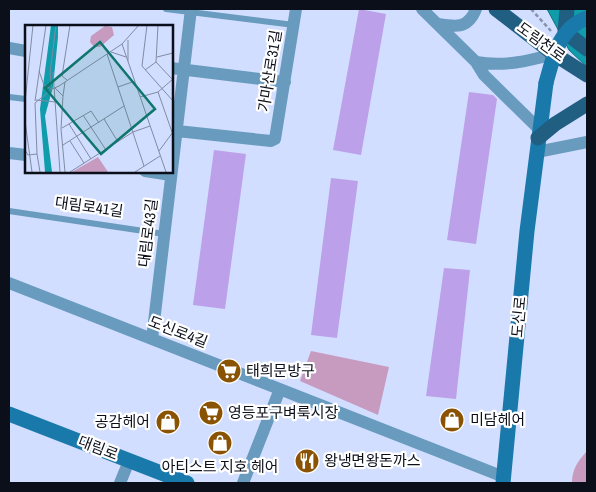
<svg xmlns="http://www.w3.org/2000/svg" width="596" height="492" font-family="'Archivo Narrow','Noto Sans KR',sans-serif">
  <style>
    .green { fill: #c79bbf }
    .water { fill: #0f9cab; stroke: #0e7280 }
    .building { fill: #bca1ea }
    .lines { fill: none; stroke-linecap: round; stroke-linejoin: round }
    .path { stroke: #8992ab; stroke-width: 2.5; stroke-dasharray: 4 2.5; stroke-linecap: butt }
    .lane { stroke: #689bbe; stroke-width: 6 }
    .street { stroke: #689bbe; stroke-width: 12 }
    .secondary { stroke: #1a79ab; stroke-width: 15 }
    .primary { stroke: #205e82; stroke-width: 15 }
    .secondary-bridge { stroke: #1a79ab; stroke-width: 15 }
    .labels { text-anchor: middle; stroke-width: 4.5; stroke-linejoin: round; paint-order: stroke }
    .street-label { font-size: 15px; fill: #0b0f1a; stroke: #fff }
    .poi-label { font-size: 15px; fill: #0b0f1a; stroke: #fff; text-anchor: start }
    .inset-road { fill: none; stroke: #828ba3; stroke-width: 1 }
    .view { fill: #0f766e; fill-opacity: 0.15; stroke: #0f766e; stroke-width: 2.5 }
    .inset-edge { fill: none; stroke: #0b0f1a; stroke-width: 2.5 }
  </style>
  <rect width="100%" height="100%" fill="#d2deff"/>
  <path class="green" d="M311,351L389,367L378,415L300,381Z
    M587,451V483H572C572,469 578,461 587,451Z"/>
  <path class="water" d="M547,9H587V67L569,50Z"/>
  <path class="building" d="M359,9L386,14L361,155L333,150Z
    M469,92L493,95L497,99L476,244L447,240Z
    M214,150L246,154L225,309L193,305Z
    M331,178L358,181L337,338L311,335Z
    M444,268L470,270L456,399L426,396Z"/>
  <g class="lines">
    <path class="path" d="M531,9L551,31"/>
    <path class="lane" d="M166,9L294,25
      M9,97L26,99
      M9,211L164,234"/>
    <path class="street" d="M422,9L476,62
      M438,24C456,27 468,29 476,9
      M9,48L26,51
      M171,68L285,82
      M540,130L484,75L476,62C504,67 528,61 554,54
      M177,131L271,141L275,139L296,9
      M537,152L587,142
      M9,153L26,155
      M145,171L171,175
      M9,283L504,477
      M152,339L191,9
      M120,483L129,461
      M243,483L280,389"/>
    <path class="secondary" d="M9,414L187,483
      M503,483L527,231L546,83"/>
    <path class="primary" d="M496,9L554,54L587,75
      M567,9L565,32L587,49
      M538,138L555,124L587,104"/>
    <path class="secondary-bridge" d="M546,83C553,57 559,28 587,18"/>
  </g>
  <defs>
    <symbol id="supermarket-disc" viewBox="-11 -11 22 22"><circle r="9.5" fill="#8a5304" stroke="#fff"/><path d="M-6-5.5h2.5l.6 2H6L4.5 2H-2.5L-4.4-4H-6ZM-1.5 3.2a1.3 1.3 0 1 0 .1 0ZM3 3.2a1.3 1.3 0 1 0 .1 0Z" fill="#fff"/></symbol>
    <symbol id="shop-disc" viewBox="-11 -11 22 22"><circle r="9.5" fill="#8a5304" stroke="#fff"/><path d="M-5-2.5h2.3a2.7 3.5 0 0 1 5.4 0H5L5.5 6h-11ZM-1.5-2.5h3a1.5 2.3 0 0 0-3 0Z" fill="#fff"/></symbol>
    <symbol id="restaurant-disc" viewBox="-11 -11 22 22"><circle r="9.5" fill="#8a5304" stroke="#fff"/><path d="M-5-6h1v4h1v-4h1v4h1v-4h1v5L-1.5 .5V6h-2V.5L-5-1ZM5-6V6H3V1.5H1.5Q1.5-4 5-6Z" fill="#fff"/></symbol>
  </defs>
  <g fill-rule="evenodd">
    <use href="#supermarket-disc" x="215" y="357" width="28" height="28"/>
    <use href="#supermarket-disc" x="197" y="399" width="28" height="28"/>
    <use href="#shop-disc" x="438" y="406" width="28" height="28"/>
    <use href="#shop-disc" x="154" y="408" width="28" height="28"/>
    <use href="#shop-disc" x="206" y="429" width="28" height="28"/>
    <use href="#restaurant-disc" x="293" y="447" width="28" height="28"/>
  </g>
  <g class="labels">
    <g class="street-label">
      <text transform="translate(541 42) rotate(36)" y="5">도림천로</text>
      <text transform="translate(270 71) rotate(-81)" y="5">가마산로31길</text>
      <text transform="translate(89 207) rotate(8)" y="5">대림로41길</text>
      <text transform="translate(148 233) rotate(-83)" y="5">대림로43길</text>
      <text transform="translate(519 317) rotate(-85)" y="5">도신로</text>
      <text transform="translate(178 332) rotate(21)" y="5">도신로4길</text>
      <text transform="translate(98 448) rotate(21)" y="5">대림로</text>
    </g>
    <g class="poi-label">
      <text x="246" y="376">태희문방구</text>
      <text x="228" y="418">영등포구벼룩시장</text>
      <text x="470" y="425">미담헤어</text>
      <text x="150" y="427" text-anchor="end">공감헤어</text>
      <text x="324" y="466">왕냉면왕돈까스</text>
      <text x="220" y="472" text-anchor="middle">아티스트 지호 헤어</text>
    </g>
  </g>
  <g transform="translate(25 25)">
    <rect width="148" height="148" fill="#d2deff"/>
    <path d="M80,1L87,2L89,10L75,22H69L65,17L66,11ZM73,132L83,147H47Z" fill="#c79bbf"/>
    <path d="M26,0H33V12L28,62L20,91L27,147H20L15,84Z" fill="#0f9cab"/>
    <path class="inset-road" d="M97,19L141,147M86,27L101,32M82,29L119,141M132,32L148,28M103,36V15M131,37L147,54M117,41L148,76M117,41L122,0M120,45L131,37L133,0M14,46L19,60L27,64L34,61L97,19L114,0M28,47L35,147M42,55L37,51L45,0M93,62L110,56M30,63L38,71L40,57M133,67L147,107M38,71L36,104L40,147M115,72L133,67L148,54M11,75L31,77M10,76L21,0M0,77L8,0M58,90L81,125M79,94L93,117M0,96L7,147M44,99L66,134M37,103L66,86L74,98M45,116L59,138M38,120L99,81M0,125L3,130L12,129L10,78L27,64L25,48L31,0M134,126L148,107M12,129L15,147M45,147L108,107L125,101M110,147L135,131"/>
    <path class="view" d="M75,17L130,84L76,129L20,63Z"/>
    <rect width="148" height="148" class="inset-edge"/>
  </g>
  <rect width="596" height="492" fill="none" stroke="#0b0f1a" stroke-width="20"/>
</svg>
